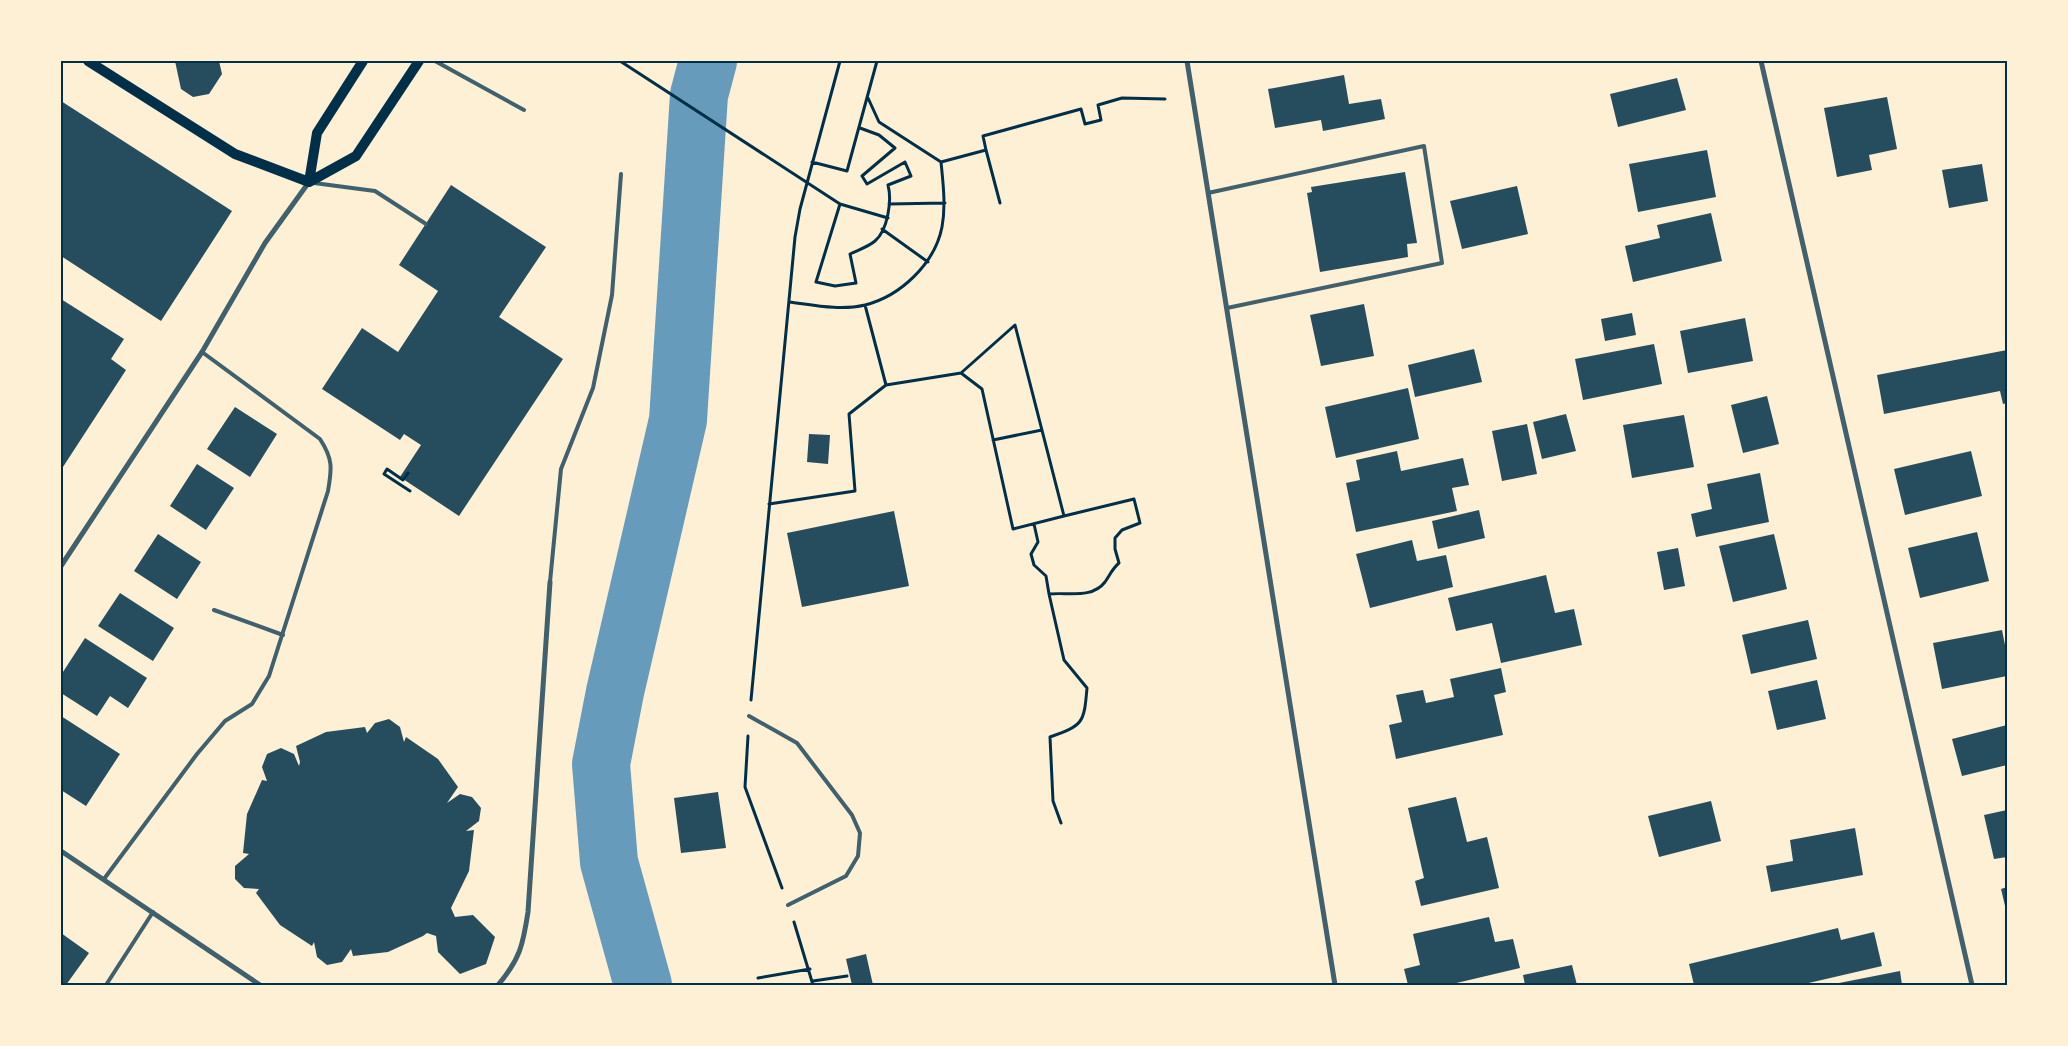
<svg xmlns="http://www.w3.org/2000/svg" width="2068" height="1046" font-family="Georgia,serif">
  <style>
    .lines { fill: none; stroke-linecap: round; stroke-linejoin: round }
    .river { stroke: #669bbc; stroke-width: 58 }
    .building { fill: #264d5e }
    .path { stroke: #003049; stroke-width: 3 }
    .service { stroke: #3f606c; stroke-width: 4 }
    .minor { stroke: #3f606c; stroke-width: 5 }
    .secondary { stroke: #003049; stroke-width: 10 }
    .neatline { fill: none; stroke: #003049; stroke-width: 2 }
  </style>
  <rect width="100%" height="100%" fill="#fdf0d5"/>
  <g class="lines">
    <path class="river" d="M643,985L609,862L601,764L615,692L678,420L699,95L708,61"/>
  </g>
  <path class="building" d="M175,61H219L222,74L209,94L193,97L181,89Z
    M1344,75L1349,104L1381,99L1385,119L1323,131L1321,120L1275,128L1268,89Z
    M1677,78L1686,110L1618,127L1610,94Z
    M1887,97L1897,149L1869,155L1872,170L1837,177L1824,108Z
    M61,101L232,211L161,321L61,256Z
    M1707,150L1716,197L1638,212L1629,164Z
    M1982,164L1988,201L1949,208L1942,170Z
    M1405,172L1417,243L1407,244L1408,257L1320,272L1307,193L1312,192L1311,187Z
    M451,185L546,247L499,317L563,359L459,516L400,477L421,445L404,434L400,440L322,389L362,328L398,352L438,291L399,265Z
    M1517,186L1528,234L1462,249L1450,201Z
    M1711,213L1722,261L1633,282L1625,246L1660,238L1657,225Z
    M61,299L124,339L111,359L126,370L61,470Z
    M1364,304L1374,356L1321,366L1310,315Z
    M1632,313L1636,335L1605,341L1601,319Z
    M1745,318L1753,361L1688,373L1680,331Z
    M1654,344L1662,384L1583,400L1575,359Z
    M1474,349L1482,382L1415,397L1408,365Z
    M2007,350V403L2003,404L2000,391L1884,414L1877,375Z
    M1408,388L1419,439L1336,458L1325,407Z
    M1767,396L1779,444L1743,453L1731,405Z
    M235,407L277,434L250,477L207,449Z
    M1566,414L1576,451L1542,459L1533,422Z
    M1684,415L1694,467L1632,478L1623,425Z
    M1527,424L1537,474L1502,481L1492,431Z
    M809,434L830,435L828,464L807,462Z
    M1397,451L1401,471L1463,458L1469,485L1452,488L1457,511L1356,532L1346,483L1360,480L1356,460Z
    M1971,451L1982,496L1905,515L1894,469Z
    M197,464L234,488L206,530L170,506Z
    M1760,473L1769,522L1696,537L1691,514L1712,509L1707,484Z
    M1479,510L1485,538L1438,549L1432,521Z
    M894,511L909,586L802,607L787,533Z
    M1977,532L1989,581L1920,598L1908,548Z
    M158,534L201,562L177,599L134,571Z
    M1774,534L1787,589L1733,602L1719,546Z
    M1412,540L1417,561L1446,555L1453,587L1370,608L1356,554Z
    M1678,548L1685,586L1664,590L1657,552Z
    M1546,575L1555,613L1574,609L1582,645L1501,663L1492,623L1456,631L1448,598Z
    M120,593L174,628L153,661L98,626Z
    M1808,620L1817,659L1751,674L1742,635Z
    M2002,630L2007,655V676L1942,689L1933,643Z
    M85,638L147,678L128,708L110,696L97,716L61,693V675Z
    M1501,668L1506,692L1494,695L1503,735L1396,759L1389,725L1402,722L1396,695L1423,690L1426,703L1454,697L1450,679Z
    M1817,680L1826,719L1777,730L1768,691Z
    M61,716L120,754L86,806L61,790Z
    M389,719L400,727L404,742L406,737L438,759L458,787L447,803L460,794L472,797L481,808L479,821L466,831L474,830L469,871L451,908L455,917L473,915L495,937L486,964L460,974L438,952L436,936L427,933L423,936L388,952L353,956L351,949L342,962L327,965L317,957L314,942L312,946L280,925L256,893L259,889L244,888L235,879V866L249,854L243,853L247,814L262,780L267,781L262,767L267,754L281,748L294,754L299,766L300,762L296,746L326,732L365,727L367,733L375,723Z
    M2007,725V765L1962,776L1952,739Z
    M718,792L726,848L681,853L674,798Z
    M1456,797L1467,842L1487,837L1499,888L1421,906L1415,881L1424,878L1408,808Z
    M1711,801L1721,841L1659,857L1648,816Z
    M2007,810V857L1994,859L1984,815Z
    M1855,828L1863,875L1771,892L1766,866L1793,861L1790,840Z
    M2007,887V910H2006L2001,889Z
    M1489,917L1495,942L1513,939L1520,968L1448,985H1408L1404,969L1420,965L1413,934Z
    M1838,928L1841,940L1874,932L1882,966L1800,985H1694L1689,964Z
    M61,933L89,953L66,985H61Z
    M866,954L873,985H852L846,959Z
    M1572,965L1577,985H1525L1523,975Z
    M1900,971L1902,985H1834V984Z"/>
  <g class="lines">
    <path class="path" d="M620,61L840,204L888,218
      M868,98L879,122L941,162L986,150L983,136L1081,109L1085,124L1101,120L1098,105L1122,98L1165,99
      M986,150L1000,203
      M812,162L847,171L877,61
      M840,204L816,282L835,286L856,283L850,254C858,250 868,247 875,241C888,230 892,200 888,185L911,176L905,162L867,184L862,176L895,148L879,135L860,128
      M889,204L945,203
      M882,229L928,262
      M789,302C813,305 840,311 865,305C901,296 935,263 942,227C946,205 943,183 941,162
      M865,305L886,385
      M961,373L982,389L1013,529L1064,516
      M993,440L1042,430
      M408,473L403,480L387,469L384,474L410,491
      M769,504L855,491L849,414L886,385L961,373L1015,325L1064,516L1134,499L1140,523L1122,530L1115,538V549L1119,563C1112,569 1110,575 1105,582C1092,599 1068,592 1049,594L1064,660L1087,688C1084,724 1083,725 1050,737L1053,801L1061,823
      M1034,524L1038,542L1031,554L1034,565L1046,576L1049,594
      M751,700L795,237L800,209L840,61
      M748,736L745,787L782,888
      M794,922L813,985
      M758,978L810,969
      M813,981L847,976"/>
    <path class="service" d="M435,61L524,110
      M314,183L375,191L426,224
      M1208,193L1424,146L1442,263L1227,308
      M550,582L561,469L593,388L612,295L621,174
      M214,610L283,635
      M749,716L797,743L852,815L860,833L858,856L846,876L788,905
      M104,879L197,754L225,721L252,704L269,676L328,491C332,468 333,459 320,439L202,352
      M106,985L153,912"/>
    <path class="minor" d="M1187,61L1335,985
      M1761,61L1972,985
      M61,566L202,352L265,243L309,182
      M61,851L260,985
      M498,985C520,959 523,945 528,912L550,582"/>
    <path class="secondary" d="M88,61L235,154L309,182
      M309,182L356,156L419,61
      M309,182L317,133L363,61"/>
  </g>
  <rect width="2068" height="1046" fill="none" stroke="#fdf0d5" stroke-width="125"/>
  <rect x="62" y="62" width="1944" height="922" class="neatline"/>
</svg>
